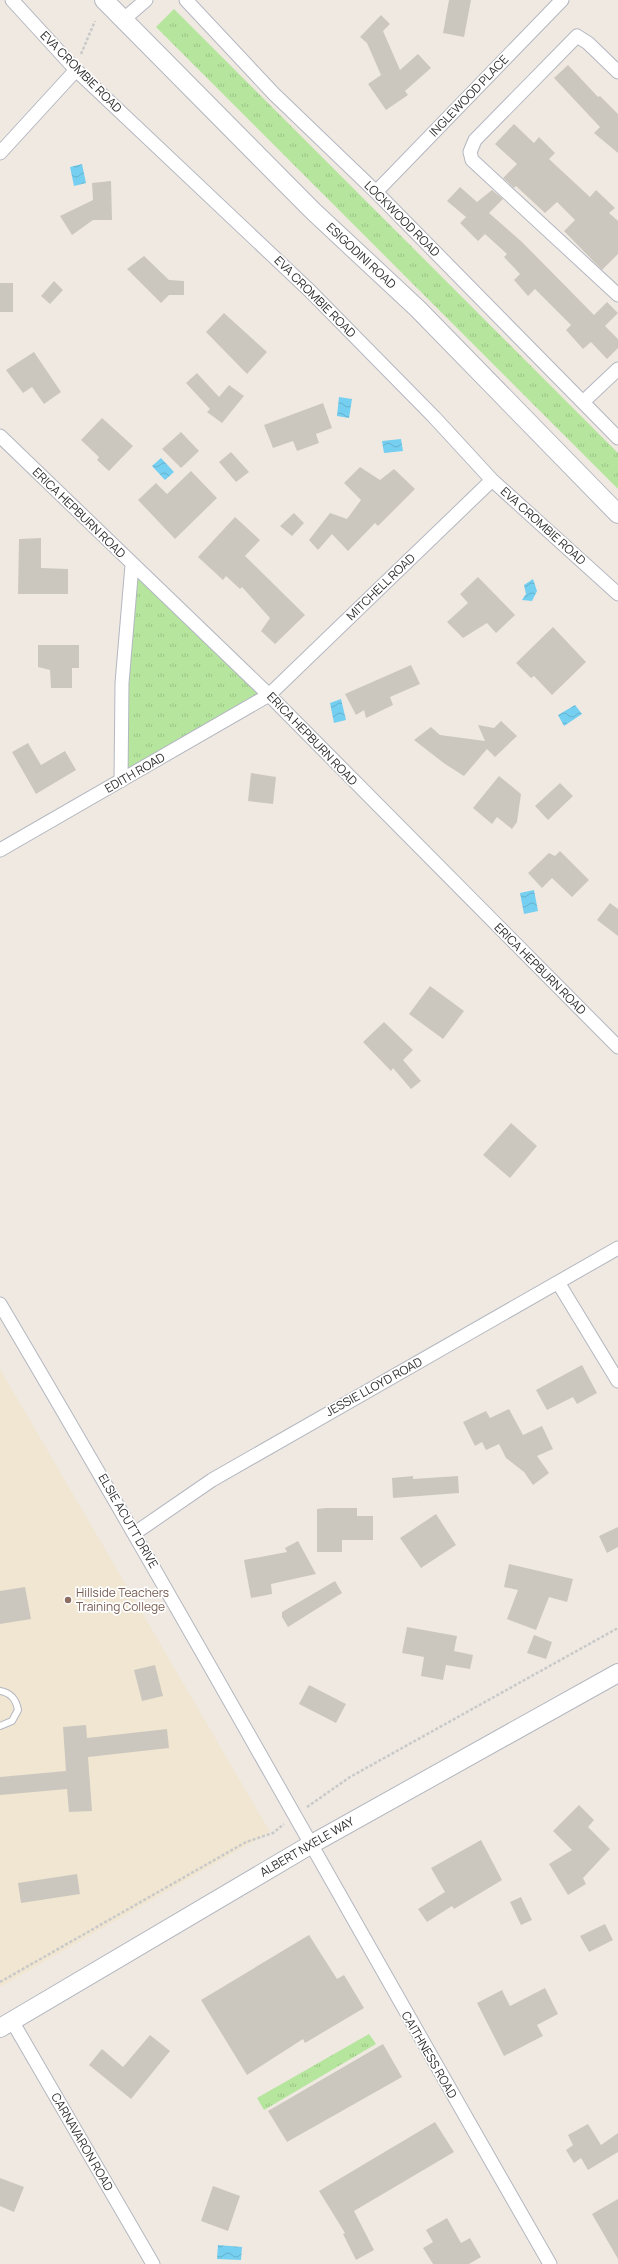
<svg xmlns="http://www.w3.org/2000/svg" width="618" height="2264" font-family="Manrope,sans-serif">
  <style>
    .education { fill: #f0e6d1 }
    .grass { fill: url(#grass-tufts) }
    .water { fill: url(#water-waves) }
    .building { fill: #cbc7bf }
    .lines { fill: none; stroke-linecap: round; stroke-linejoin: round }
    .lane-casing { stroke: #b4b7c1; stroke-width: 8 }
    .street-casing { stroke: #b4b7c1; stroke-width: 15 }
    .secondary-casing { stroke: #b4b7c1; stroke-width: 20 }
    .path { stroke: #c9c9c9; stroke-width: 2.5; stroke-dasharray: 3 2; stroke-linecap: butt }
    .lane { stroke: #fff; stroke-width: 6 }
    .street { stroke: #fff; stroke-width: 13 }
    .secondary { stroke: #fff; stroke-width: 18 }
    .education-dot { fill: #8d6e63; stroke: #fff; stroke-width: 1.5 }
    .labels { text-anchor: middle; stroke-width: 3.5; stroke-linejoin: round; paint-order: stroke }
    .street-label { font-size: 12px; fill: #2e2e2e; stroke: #fff }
    .education-label { font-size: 12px; fill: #785e54; stroke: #fff; text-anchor: start }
  </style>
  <defs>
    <pattern id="grass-tufts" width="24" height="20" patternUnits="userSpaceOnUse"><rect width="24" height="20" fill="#b6e59e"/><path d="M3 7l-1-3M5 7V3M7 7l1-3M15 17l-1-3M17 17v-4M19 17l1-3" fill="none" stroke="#9dc588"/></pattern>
    <pattern id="water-waves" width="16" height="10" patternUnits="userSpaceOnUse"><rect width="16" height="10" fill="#75cff0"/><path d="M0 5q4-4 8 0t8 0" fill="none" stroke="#66b2ce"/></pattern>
  </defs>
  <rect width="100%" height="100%" fill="#efe9e1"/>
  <path class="education" d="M0,1369L270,1832L0,1987Z"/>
  <path class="grass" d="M174,9L618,453V489L156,27Z
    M137,577L261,694L126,772L127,679Z
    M369,2034L376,2044L264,2110L257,2098Z"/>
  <path class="water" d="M82,164L86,183L74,186L70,167Z
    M339,397L352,399L349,418L337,416Z
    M401,439L403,451L384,453L382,441Z
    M161,458L174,472L165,480L152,466Z
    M533,579L537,591L532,601L522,600L526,594L524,585Z
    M341,699L346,720L334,723L330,703Z
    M575,705L582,714L564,726L558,715Z
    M534,890L538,911L524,914L520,893Z
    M218,2245L242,2247L241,2260L217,2259Z"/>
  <path class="building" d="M449,0H471L464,37L443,33Z
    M381,15L390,24L383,31L400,70L418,54L431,68L405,91L408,95L386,110L368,84L381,75L367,43L360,37Z
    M568,65L598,97L600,96L618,114V153L594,133L600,127L554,78Z
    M514,124L534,143L539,137L555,153L549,159L590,197L596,190L615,208L609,213L618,221V254L602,270L564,231L575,220L557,202L545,213L516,186L514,188L503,178L517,164L495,144Z
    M111,181L112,220H93L72,235L60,216L93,200L92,183Z
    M460,187L477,202L492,190L503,199L489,213L522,242L594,315L607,302L618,313L605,326L618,339V348L607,359L591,342L583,349L566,330L571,325L535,289L528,296L514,280L520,274L504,257L507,254L485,234L478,241L460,223L466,217L447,201Z
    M144,256L169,280L184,281V295H169L161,303L127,269Z
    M54,281L63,290L50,304L41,296Z
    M0,283H13V312H0Z
    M224,313L267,352L247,374L206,332Z
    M34,352L61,392L44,404L32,387L23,393L6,370Z
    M197,373L219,397L229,385L244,396L222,423L207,412L210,409L186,383Z
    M323,403L332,428L316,434L319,443L297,451L293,441L273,448L264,425Z
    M102,418L133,446L109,471L97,460L99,457L81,440Z
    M181,432L199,451L181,468L162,449Z
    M231,452L249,472L236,482L219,462Z
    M360,467L380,480L394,469L415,489L378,526L375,523L348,551L332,534L318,550L309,540L330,513L347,519L361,500L344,483Z
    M191,471L217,498L175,539L138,500L156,483L167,494Z
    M294,513L304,523L292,536L280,526Z
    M235,517L260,540L245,556L305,615L275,644L261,631L270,618L242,587L240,589L226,576L223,580L198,557Z
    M41,538V568L68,569V594H18L19,539Z
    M478,577L515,615L496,633L487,623L463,638L447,622L468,603L460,594Z
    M553,627L586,662L552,695L534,676L531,678L516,663Z
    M38,645H79V668H72V688H51L50,670L38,667Z
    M411,665L420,684L390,697L393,705L366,718L364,710L356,715L345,694Z
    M501,721L517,736L495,757L487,749L464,776L445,764L414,740L431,727L440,735L485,741L478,725L494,728Z
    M28,743L41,765L65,751L76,770L36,794L12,752Z
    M251,773L276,777L273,804L248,801Z
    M499,776L521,794L517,822L512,829L497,817L492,824L473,808Z
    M560,783L573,796L548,820L535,806Z
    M560,851L589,880L572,897L552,878L542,888L528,873L549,853L555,856Z
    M610,903L618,909V936L597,920Z
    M430,986L464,1011L443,1039L409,1014Z
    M384,1022L413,1050L403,1060L421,1081L411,1089L393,1068L391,1071L363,1042Z
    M511,1123L537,1146L510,1178L483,1155Z
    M582,1365L597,1393L577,1404L573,1397L547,1410L536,1390Z
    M509,1409L523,1435L542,1426L553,1449L537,1456L549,1473L533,1485L524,1472L506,1458L499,1444L486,1450L482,1442L475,1446L463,1422L486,1411L490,1418Z
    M413,1476V1479L458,1476L459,1493L393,1498L392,1478Z
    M326,1508H357V1516H373V1540H342V1552H317V1509Z
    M436,1514L456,1545L421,1568L400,1538Z
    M618,1527V1547L607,1553L599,1536Z
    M298,1541L316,1574L271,1584L272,1594L251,1598L244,1560L287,1552L285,1548Z
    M509,1564L573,1579L567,1602L549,1597L536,1630L507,1619L518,1590L504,1587Z
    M335,1581L342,1593L288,1627L282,1617V1612Z
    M25,1587L31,1619L0,1624V1591Z
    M407,1627L457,1636L454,1651L473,1655L470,1669L446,1665L443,1680L421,1676L424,1657L402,1653Z
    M534,1635L552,1642L546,1659L527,1653Z
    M155,1665L163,1696L142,1701L134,1670Z
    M309,1685L346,1704L336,1723L299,1704Z
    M86,1725L87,1738L167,1729L169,1748L88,1757L92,1811L69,1812L67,1789L0,1795V1777L66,1771L63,1727Z
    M579,1805L594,1820L588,1827L610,1849L583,1878L586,1884L568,1895L549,1864L572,1850L553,1831Z
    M481,1840L502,1880L454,1909L452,1906L427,1922L418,1909L445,1892L431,1868Z
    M77,1874L80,1894L21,1903L18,1883Z
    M521,1897L532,1920L521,1925L510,1902Z
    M605,1924L613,1940L589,1952L580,1936Z
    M309,1935L337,1979L344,1975L364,2008L305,2043L303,2039L247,2075L201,2000Z
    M545,1988L558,2014L537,2025L543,2036L504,2056L477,2003L502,1990L510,2006Z
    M150,2035L170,2051L131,2099L89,2065L102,2049L123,2067Z
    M383,2044L402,2077L287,2142L268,2111Z
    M435,2122L454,2152L354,2211L374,2250L356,2260L343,2234L345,2233L319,2191Z
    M588,2124L601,2145L618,2133V2152L588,2170L581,2158L574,2163L566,2150L573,2145L568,2135Z
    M0,2178L24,2187L14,2212L0,2206Z
    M213,2186L240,2196L228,2231L201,2221Z
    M618,2199V2259L592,2214Z
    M447,2218L461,2243L470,2238L481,2257L469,2264H433L423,2248L433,2242L426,2230Z"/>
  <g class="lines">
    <defs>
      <path id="lane" d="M0,1691C11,1693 16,1699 18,1710L12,1721L0,1726"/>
      <path id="street" d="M12,0L76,70L310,291L434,417L492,480L618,594
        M186,0L274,94L376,192L618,438
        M124,19L146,0
        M618,72L588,43L577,36L475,140L470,152L472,160L618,295
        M0,153L76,70
        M376,192L562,0
        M583,402L618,369
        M0,436L269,695L618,1047
        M121,781L122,683L132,565
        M0,850L269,695L492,480
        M559,1284L618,1381
        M0,1304C188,1622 366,1944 550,2264
        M135,1533L212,1480L618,1248
        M12,2021L153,2264"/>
      <path id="secondary" d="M104,0L313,211L418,309L618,514
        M0,2028L310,1845L618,1673"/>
    </defs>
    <use href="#lane" class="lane-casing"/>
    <use href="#street" class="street-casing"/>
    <use href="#secondary" class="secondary-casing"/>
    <path class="path" d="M81,54L95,21
      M307,1807L350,1777L618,1628
      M0,1982L246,1842L273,1833L284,1824"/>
    <use href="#lane" class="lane"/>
    <use href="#street" class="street"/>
    <use href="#secondary" class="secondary"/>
  </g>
  <circle class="education-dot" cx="68" cy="1600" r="4"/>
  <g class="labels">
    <g class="street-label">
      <text transform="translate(81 72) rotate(45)" y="4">EVA CROMBIE ROAD</text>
      <text transform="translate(469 96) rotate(-46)" y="4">INGLEWOOD PLACE</text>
      <text transform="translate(402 219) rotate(45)" y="4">LOCKWOOD ROAD</text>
      <text transform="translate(361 256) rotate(43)" y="4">ESIGODINI ROAD</text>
      <text transform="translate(315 297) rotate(45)" y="4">EVA CROMBIE ROAD</text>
      <text transform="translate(79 513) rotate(44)" y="4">ERICA HEPBURN ROAD</text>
      <text transform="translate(543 526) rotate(42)" y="4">EVA CROMBIE ROAD</text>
      <text transform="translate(381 587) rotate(-44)" y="4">MITCHELL ROAD</text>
      <text transform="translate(312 739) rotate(46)" y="4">ERICA HEPBURN ROAD</text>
      <text transform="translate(135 773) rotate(-30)" y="4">EDITH ROAD</text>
      <text transform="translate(540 969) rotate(45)" y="4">ERICA HEPBURN ROAD</text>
      <text transform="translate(374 1387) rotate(-29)" y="4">JESSIE LLOYD ROAD</text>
      <text transform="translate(128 1521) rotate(60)" y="4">ELSIE ACUTT DRIVE</text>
      <text transform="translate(307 1847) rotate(-30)" y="4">ALBERT NXELE WAY</text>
      <text transform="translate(429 2055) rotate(60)" y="4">CAITHNESS ROAD</text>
      <text transform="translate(82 2142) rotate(60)" y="4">CARNAVARON ROAD</text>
    </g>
    <g class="education-label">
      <text x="76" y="1597">Hillside Teachers<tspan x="76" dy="14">Training College</tspan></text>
    </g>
  </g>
</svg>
